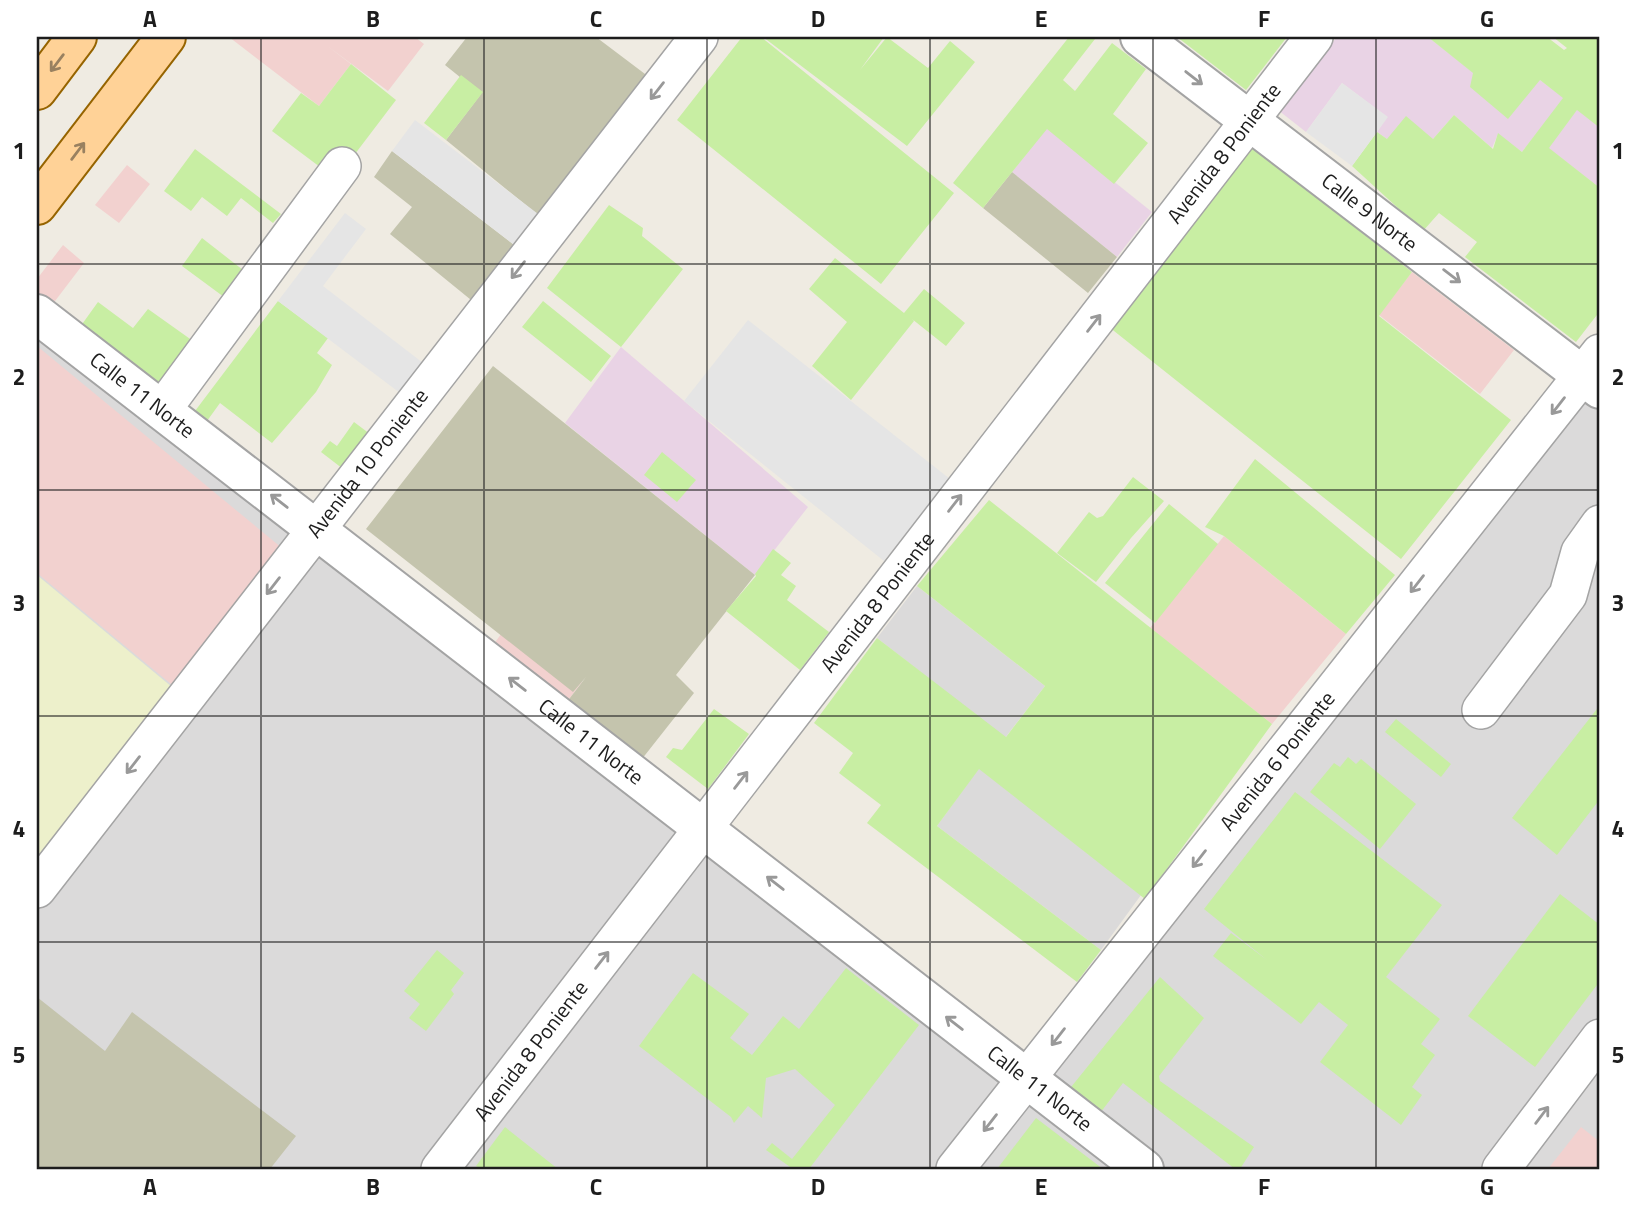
<svg xmlns="http://www.w3.org/2000/svg" width="1637" height="1206" font-family="'Titillium Web',sans-serif">
  <style>
    .residential { fill: #dbdada }
    .commercial { fill: #f2d1cf }
    .industrial { fill: #e9d3e5 }
    .construction { fill: #c4c4ad }
    .farmland { fill: #edf0cb }
    .grass { fill: #c8eea3 }
    .parking { fill: #e5e5e5 }
    .lines { fill: none; stroke-linecap: round; stroke-linejoin: round }
    .minor-casing { stroke: #a4a4a4; stroke-width: 40 }
    .tertiary-casing { stroke: #a4a4a4; stroke-width: 42 }
    .primary-casing { stroke: #966400; stroke-width: 42 }
    .minor { stroke: #fff; stroke-width: 37 }
    .tertiary { stroke: #fff; stroke-width: 38 }
    .primary { stroke: #ffd297; stroke-width: 38 }
    .oneway { stroke: #998160 }
    .oneway2 { stroke: #999 }
    .grid { fill: none; stroke: #1d1d1d; stroke-width: 2; stroke-opacity: 0.55 }
    .labels { text-anchor: middle; stroke-width: 6; stroke-linejoin: round; paint-order: stroke }
    .street-label { font-size: 21px; fill: #1d1d1d; stroke: #fff }
    .neatline { fill: none; stroke: #1d1d1d; stroke-width: 2.5 }
    .grid-label { font-size: 23px; text-anchor: middle; font-weight: bold; fill: #1d1d1d }
  </style>
  <rect width="100%" height="100%" fill="#efebe2"/>
  <path class="residential" d="M37,331L1118,1169H37Z
    M1600,331V1169H1159L1025,1071Z
    M917,586L1045,686L1005,738L877,638Z
    M979,768L1141,895L1101,950L937,826Z"/>
  <path class="commercial" d="M229,37H415L424,44L388,91L326,45L351,64L319,106Z
    M127,165L150,184L119,223L95,205Z
    M63,245L84,263L52,305L37,293V279Z
    M1412,272L1514,350L1480,394L1379,315Z
    M37,346L288,553L177,689L37,573Z
    M1224,536L1346,634L1272,724L1150,628Z
    M541,579L582,682L563,707L488,652Z
    M1581,1127L1600,1142V1169H1548Z"/>
  <path class="industrial" d="M1337,37H1428L1474,73L1540,80L1564,98L1522,152L1498,134L1492,148L1454,115L1433,139H1387L1377,132L1387,117L1342,83L1306,132L1278,110Z
    M1579,107L1600,126V188L1548,148Z
    M1047,128L1152,212L1117,257L1012,172Z
    M621,347L808,507L755,575L565,423Z"/>
  <path class="construction" d="M467,37H596L649,77L538,215L446,140L481,94L445,65Z
    M392,151L518,248L476,304L390,234L412,207L374,177Z
    M1012,172L1117,257L1088,293L983,208Z
    M493,366L755,575L676,675L694,693L638,764L563,707L586,677L573,692L366,529Z
    M37,997L105,1051L132,1012L296,1136L270,1169H37Z"/>
  <path class="farmland" d="M37,575L178,692L37,875Z"/>
  <path class="grass" d="M742,37H761L954,193L881,284L677,120Z
    M763,37H884L860,70L887,37L928,68L950,41L975,62L907,146Z
    M1069,37H1092L1095,39L1063,80L1075,91L1112,43L1146,69L1113,114L1148,143L1114,184L1047,129L983,208L953,183Z
    M1177,37H1287L1246,90Z
    M1428,37H1547L1564,50L1567,48L1553,37H1600V128L1577,110L1549,148L1600,188V311L1576,342L1465,257L1477,242L1439,213L1423,231L1352,166L1377,132L1387,139L1406,116L1433,139L1454,115L1493,149L1498,133L1522,152L1563,98L1540,80L1508,119L1470,87L1473,73Z
    M351,64L396,100L336,179L272,131L301,93L319,106Z
    M461,75L483,92L446,140L424,123Z
    M1251,146L1412,272L1379,316L1511,420L1401,559L1109,327Z
    M195,149L281,214L273,223L241,198L227,216L202,197L191,211L164,191Z
    M609,205L643,228L642,236L683,269L621,347L547,288Z
    M202,238L243,270L224,297L182,266Z
    M835,258L904,313L924,289L965,323L946,346L912,319L914,321L851,400L812,366L847,322L809,289Z
    M278,301L328,338L317,353L332,365L316,392L272,443L220,403L207,421L195,411Z
    M543,301L611,356L591,382L522,327Z
    M98,302L133,328L148,309L193,341L159,388L80,327Z
    M354,422L374,437L347,472L321,452L330,441L337,446Z
    M662,452L696,480L677,502L644,475Z
    M1255,459L1395,575L1346,634L1224,536L1205,527Z
    M1133,477L1164,501L1131,538L1096,582L1057,553L1089,512L1097,518L1103,516Z
    M989,500L1272,724L1145,899L979,769L937,826L1101,950L1077,982L867,823L881,805L839,773L853,753L814,723L877,638L1006,737L1045,686L917,586Z
    M1169,504L1218,544L1155,623L1105,583Z
    M773,549L791,563L781,575L796,586L787,600L829,632L800,670L726,611L756,576L755,574Z
    M1600,705V799L1557,855L1512,818Z
    M714,709L749,734L708,789L666,757L673,748L682,750Z
    M1396,719L1451,764L1441,777L1385,732Z
    M1348,757L1356,764L1361,759L1416,804L1380,849L1310,792L1334,763L1340,767Z
    M1295,792L1442,905L1386,977L1440,1019L1421,1044L1435,1055L1412,1087L1422,1095L1401,1125L1320,1062L1348,1025L1319,1002L1301,1024L1213,956L1231,933L1267,960L1204,909Z
    M1560,894L1600,925V981L1535,1067L1468,1016Z
    M437,950L464,973L451,990L454,994L426,1031L409,1018L420,1004L404,991Z
    M846,968L919,1025L809,1169H793L766,1150L772,1143L792,1159L835,1105L795,1069L766,1078L762,1118L748,1106L734,1123L731,1117L639,1046L693,973L749,1014L730,1038L752,1055L783,1016L799,1029Z
    M1160,977L1204,1018L1159,1076L1160,1081L1254,1147L1240,1169H1235L1123,1083L1094,1121L1063,1097Z
    M1036,1118L1103,1169H997Z
    M505,1127L558,1169H481L476,1166Z"/>
  <path class="parking" d="M1342,83L1388,117L1352,166L1306,132Z
    M415,120L542,217L518,248L392,151Z
    M345,213L366,229L323,286L427,366L404,396L278,301Z
    M748,320L950,479L884,561L684,401Z"/>
  <g class="lines">
    <defs>
      <g id="minor">
        <path d="M162,410L342,166"/>
        <path d="M1481,710L1568,595L1580,552L1600,524"/>
        <path id="s1" d="M37,889L699,37"/>
        <path id="s2" d="M440,1169L1314,37"/>
        <path id="s3" d="M955,1169L1600,353"/>
        <path d="M1501,1169L1600,1038"/>
      </g>
      <g id="tertiary">
        <path id="s4" d="M1140,37L1600,389"/>
        <path id="s5" d="M37,314L1144,1169"/>
      </g>
      <path id="primary" d="M37,90L77,37
        M37,205L166,37"/>
    </defs>
    <use href="#minor" class="minor-casing"/>
    <use href="#tertiary" class="tertiary-casing"/>
    <use href="#primary" class="primary-casing"/>
    <use href="#minor" class="minor"/>
    <use href="#tertiary" class="tertiary"/>
    <use href="#primary" class="primary"/>
  </g>
  <defs><path id="oneway-shaft" d="M-6 0H5M1.5-3L5.5 0L1.5 3" fill="none" stroke-width="1.6" stroke-linecap="round" stroke-linejoin="round" transform="scale(1.75)"/></defs>
  <g class="oneway">
    <use href="#oneway-shaft" transform="translate(57 63) rotate(127)"/>
    <use href="#oneway-shaft" transform="translate(78 151) rotate(-53)"/>
  </g>
  <g class="oneway2">
    <use href="#oneway-shaft" transform="translate(1194 78) rotate(38)"/>
    <use href="#oneway-shaft" transform="translate(657 91) rotate(128)"/>
    <use href="#oneway-shaft" transform="translate(518 270) rotate(128)"/>
    <use href="#oneway-shaft" transform="translate(1452 276) rotate(37)"/>
    <use href="#oneway-shaft" transform="translate(1094 323) rotate(-52)"/>
    <use href="#oneway-shaft" transform="translate(1558 406) rotate(128)"/>
    <use href="#oneway-shaft" transform="translate(279 501) rotate(-142)"/>
    <use href="#oneway-shaft" transform="translate(955 503) rotate(-52)"/>
    <use href="#oneway-shaft" transform="translate(1417 584) rotate(128)"/>
    <use href="#oneway-shaft" transform="translate(273 586) rotate(128)"/>
    <use href="#oneway-shaft" transform="translate(517 684) rotate(-142)"/>
    <use href="#oneway-shaft" transform="translate(133 765) rotate(128)"/>
    <use href="#oneway-shaft" transform="translate(741 780) rotate(-52)"/>
    <use href="#oneway-shaft" transform="translate(1199 859) rotate(128)"/>
    <use href="#oneway-shaft" transform="translate(775 883) rotate(-142)"/>
    <use href="#oneway-shaft" transform="translate(602 960) rotate(-52)"/>
    <use href="#oneway-shaft" transform="translate(954 1023) rotate(-142)"/>
    <use href="#oneway-shaft" transform="translate(1058 1037) rotate(128)"/>
    <use href="#oneway-shaft" transform="translate(1542 1115) rotate(-53)"/>
    <use href="#oneway-shaft" transform="translate(990 1123) rotate(128)"/>
  </g>
  <path class="grid" d="M261,37V1169M484,37V1169M707,37V1169M930,37V1169M1153,37V1169M1376,37V1169M37,264H1600M37,490H1600M37,716H1600M37,942H1600"/>
  <g class="labels">
    <g class="street-label">
      <text dy="7" stroke="none"><textPath href="#s2" startOffset="1283">Avenida 8 Poniente</textPath></text>
      <text dy="7" stroke="none"><textPath href="#s4" startOffset="289">Calle 9 Norte</textPath></text>
      <text dy="7" stroke="none"><textPath href="#s5" startOffset="133">Calle 11 Norte</textPath></text>
      <text dy="7" stroke="none"><textPath href="#s1" startOffset="539">Avenida 10 Poniente</textPath></text>
      <text dy="7" stroke="none"><textPath href="#s2" startOffset="716">Avenida 8 Poniente</textPath></text>
      <text dy="7" stroke="none"><textPath href="#s5" startOffset="700">Calle 11 Norte</textPath></text>
      <text dy="7" stroke="none"><textPath href="#s3" startOffset="520">Avenida 6 Poniente</textPath></text>
      <text dy="7" stroke="none"><textPath href="#s2" startOffset="149">Avenida 8 Poniente</textPath></text>
      <text dy="7" stroke="none"><textPath href="#s5" startOffset="1267">Calle 11 Norte</textPath></text>
    </g>
  </g>
  <rect width="1637" height="1206" fill="none" stroke="#ffffff" stroke-width="77"/>
  <rect x="38" y="38" width="1560" height="1130" class="neatline"/>
  <g class="grid-label">
    <text x="150" y="27">A</text>
    <text x="373" y="27">B</text>
    <text x="596" y="27">C</text>
    <text x="818" y="27">D</text>
    <text x="1041" y="27">E</text>
    <text x="1264" y="27">F</text>
    <text x="1487" y="27">G</text>
    <text x="19" y="159">1</text>
    <text x="1618" y="159">1</text>
    <text x="19" y="385">2</text>
    <text x="1618" y="385">2</text>
    <text x="19" y="611">3</text>
    <text x="1618" y="611">3</text>
    <text x="19" y="837">4</text>
    <text x="1618" y="837">4</text>
    <text x="19" y="1063">5</text>
    <text x="1618" y="1063">5</text>
    <text x="150" y="1195">A</text>
    <text x="373" y="1195">B</text>
    <text x="596" y="1195">C</text>
    <text x="818" y="1195">D</text>
    <text x="1041" y="1195">E</text>
    <text x="1264" y="1195">F</text>
    <text x="1487" y="1195">G</text>
  </g>
</svg>
